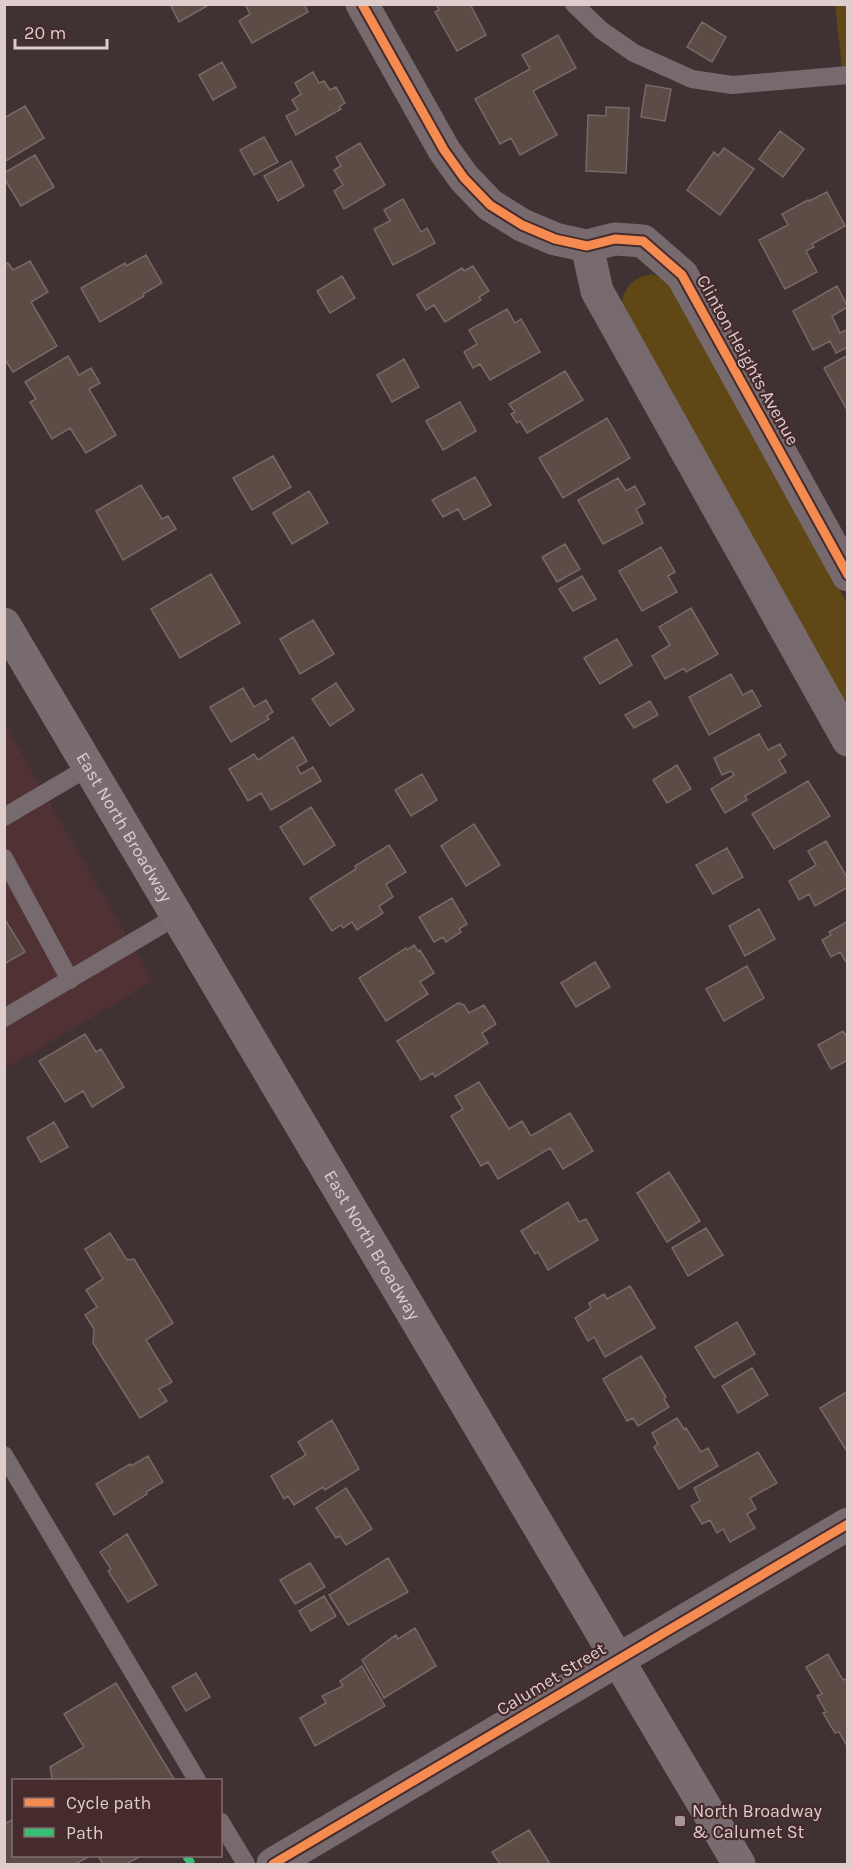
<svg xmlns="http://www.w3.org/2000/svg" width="852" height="1869" font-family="Karla,sans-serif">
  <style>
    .built { fill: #503134 }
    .green { fill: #604716 }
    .building { fill: #5d4b46; stroke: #766a67; stroke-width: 1.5 }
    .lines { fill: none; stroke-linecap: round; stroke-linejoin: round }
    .lane { stroke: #766a6e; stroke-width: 18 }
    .street { stroke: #766a6e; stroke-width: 33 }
    .secondary { stroke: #796c71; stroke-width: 33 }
    .quiet { stroke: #3abd76; stroke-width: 8; stroke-dasharray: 15 8; stroke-linecap: butt }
    .cycleway-casing { stroke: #462b2d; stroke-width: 13 }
    .cycleway { stroke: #f68b52; stroke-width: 9 }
    .poi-dot { fill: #a79697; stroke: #462b2d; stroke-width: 2 }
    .labels { text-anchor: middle; stroke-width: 4.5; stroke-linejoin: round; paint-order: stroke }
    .street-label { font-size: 18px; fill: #dfcccd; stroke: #462b2d }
    .poi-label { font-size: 18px; fill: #dfcccd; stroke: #462b2d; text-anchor: start }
  </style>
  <rect width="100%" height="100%" fill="#403132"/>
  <path class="built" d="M4,723L153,981L5,1069H4Z"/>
  <path class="green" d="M835,5H847V91L843,76Z
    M652,274L664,279L674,290L847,603V717L621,304C626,285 633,278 652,274Z"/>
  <path class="building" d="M170,4H207V6L179,22Z
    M245,4H304L308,12L252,43L239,21L250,14Z
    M436,4H470L486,35L457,51L435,12L439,10Z
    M702,22L726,37L712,62L687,47Z
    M558,35L576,68L533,91L557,135L520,155L511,138L500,144L475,99L530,69L522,55Z
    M222,62L236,87L213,100L199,75Z
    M313,72L319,83L324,81L330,90L336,87L345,103L339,107L341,109L296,135L286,116L298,110L292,100L301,94L295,83Z
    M646,85L671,89L665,121L641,117Z
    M25,106L44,138L4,162V118Z
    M606,107L629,108L626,173L586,171L588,115L606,116Z
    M780,131L804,149L783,177L759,159Z
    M264,137L278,162L254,175L240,150Z
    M360,143L385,185L344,209L334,191L343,185L334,170L341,166L336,157Z
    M724,148L754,169L720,215L687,190L714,152L718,156Z
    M35,155L54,187L21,206L4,178V173Z
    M291,161L304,186L278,201L264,176Z
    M827,192L845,226L812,244L814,247L806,251L817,272L785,289L759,240L788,225L782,214L808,200L809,201Z
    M403,199L421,232L427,228L435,243L393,265L374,229L390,221L384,210Z
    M146,255L162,283L143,294L144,296L100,322L81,288L125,263L126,266Z
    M30,261L48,292L31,302L57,346L13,372L4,358V265L8,263L13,270Z
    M473,266L489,291L479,297L481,300L445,322L434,305L426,310L417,295L462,268L464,271Z
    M342,276L355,298L330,313L317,291Z
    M837,286L848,307L832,316L840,333L848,329V347L836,353L830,341L813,350L793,311Z
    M507,309L515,323L521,319L540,352L490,380L480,364L473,368L464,352L477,344L469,330Z
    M848,355V412L824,368Z
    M68,356L79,375L91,368L100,383L89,389L116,435L86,453L70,428L52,439L30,402L36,399L25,382Z
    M404,359L419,387L392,402L377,375Z
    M565,371L583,400L527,433L520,421L517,423L511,414L515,412L509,404Z
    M460,402L476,431L443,450L426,421Z
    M607,418L630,458L563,498L539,458Z
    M273,456L291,487L252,510L233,478Z
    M475,477L491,505L464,520L458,509L443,517L432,500Z
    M618,478L626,491L635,486L645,504L636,509L643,523L603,544L578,500Z
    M141,485L162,519L168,516L176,529L123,560L96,511Z
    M309,491L328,523L292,544L273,513Z
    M565,544L580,569L557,582L542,557Z
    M661,547L675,572L668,576L677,592L642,611L619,571Z
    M211,574L240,623L180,658L151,609Z
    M582,576L596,599L573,611L559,589Z
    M691,608L718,654L686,672L684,668L665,679L652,656L670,645L659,627Z
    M313,620L334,654L300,674L280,639Z
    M617,639L632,665L600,684L584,658Z
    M731,674L743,695L752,690L761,706L709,735L689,697Z
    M336,683L354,710L330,726L312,699Z
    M243,688L254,707L266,700L273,712L267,716L269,719L231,742L210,707Z
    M650,701L658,715L634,728L625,715Z
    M759,734L768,750L780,744L786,755L779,760L786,772L745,796L747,800L725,813L711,789L734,775L731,771L722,775L714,758Z
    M293,737L307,761L297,767L301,774L313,767L321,781L271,810L261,793L248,801L229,769L254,754L258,760Z
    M677,765L691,789L667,803L653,780Z
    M422,774L437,800L411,816L395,790Z
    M808,781L830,816L774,849L752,814Z
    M311,807L335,845L304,865L280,827Z
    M474,824L500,865L466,886L441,846Z
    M826,841L848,879V887L815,906L809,894L799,900L789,881L816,865L808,851Z
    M389,845L406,872L386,884L393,897L379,906L383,913L357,930L352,922L343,928L341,925L332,931L310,898L356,869L355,866Z
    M727,848L743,877L713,894L696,865Z
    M452,898L467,924L459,929L461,932L446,942L443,937L434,942L419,917Z
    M759,909L775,939L745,956L729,926Z
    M4,918L25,952L4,964Z
    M848,921V965L840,952L831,957L822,940L831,935L829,932Z
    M414,945L418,951L420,950L434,973L420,982L428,994L386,1021L359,978L406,948L407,950Z
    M595,962L610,987L576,1007L561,983Z
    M747,966L764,998L724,1021L706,989Z
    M458,1003L464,1005L469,1013L484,1005L496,1024L482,1033L488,1043L435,1077L433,1073L421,1080L397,1041Z
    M843,1031L848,1039V1060L831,1069L818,1045Z
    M85,1034L96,1052L101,1049L124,1087L92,1107L83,1091L65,1102L39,1061Z
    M479,1082L509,1129L522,1121L531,1136L570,1113L593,1151L563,1169L550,1148L498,1179L488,1162L481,1166L451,1116L463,1109L455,1096Z
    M54,1122L68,1147L41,1162L27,1138Z
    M669,1172L700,1221L667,1242L637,1193Z
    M568,1202L579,1222L586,1219L598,1240L548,1270L538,1252L535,1254L521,1231Z
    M706,1228L723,1255L688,1276L672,1248Z
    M110,1233L127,1260L134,1259L173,1323L146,1340L172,1382L159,1389L167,1401L140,1418L93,1343L94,1329L85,1315L97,1307L86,1290L103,1279L85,1249Z
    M630,1286L655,1328L605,1357L594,1337L588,1341L575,1318L591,1308L589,1303L604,1294L607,1299Z
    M737,1322L755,1354L714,1378L695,1347Z
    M641,1356L666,1397L664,1399L669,1407L638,1426L633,1418L627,1421L603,1379Z
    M752,1368L768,1395L738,1413L722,1386Z
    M848,1391V1453L820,1408Z
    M677,1418L684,1429L686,1428L701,1452L708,1448L718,1466L679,1489L654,1447L658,1444L652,1433Z
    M332,1420L359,1469L325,1490L323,1487L294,1505L288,1496L284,1499L271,1476L306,1455L298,1442Z
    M758,1452L777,1483L750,1498L756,1509L747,1514L755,1528L730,1542L723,1529L717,1533L710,1520L702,1524L691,1506L700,1501L694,1488Z
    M148,1456L163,1482L146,1492L147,1494L114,1515L96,1484L130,1464L131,1466Z
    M346,1488L372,1529L346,1545L340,1536L336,1538L316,1508Z
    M127,1534L157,1585L128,1602L108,1571L111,1569L100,1552Z
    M388,1558L408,1592L348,1625L329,1595Z
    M310,1563L325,1587L295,1604L280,1580Z
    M324,1596L336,1616L311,1631L299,1611Z
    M415,1628L436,1666L384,1698L362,1660L396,1635L398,1639Z
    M828,1654L843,1680L848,1678L847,1746L839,1732L835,1733L823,1713L826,1712L817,1696L822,1694L806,1667Z
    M362,1666L385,1706L315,1746L300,1718L326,1703L322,1696L343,1686L340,1681Z
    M196,1673L210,1697L186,1711L172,1687Z
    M116,1683L174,1779L48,1780L52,1778L50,1767L84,1747L64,1714Z
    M14,1819V1856H90L75,1864H5L4,1824Z
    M529,1830L550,1864H500L492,1852Z
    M98,1856H141L126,1864H103Z"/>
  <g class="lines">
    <path class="lane" d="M574,4L601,30L634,53L692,79L732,85L848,75
      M4,817L89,767
      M4,858L70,980
      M4,1018L177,916
      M4,1455L197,1780
      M220,1821L246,1864"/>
    <path class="street" d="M362,4L444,150L464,178L490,205L522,225L555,239L587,246L615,239L643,241L682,275L848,575
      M587,246L597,291L848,740
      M273,1864L848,1524"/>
    <path class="secondary" id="s1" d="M4,624L739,1864"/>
    <path class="quiet" d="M186,1856L192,1864"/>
    <defs>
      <path id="cycleway" d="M362,4L444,150L464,178L490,205L522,225L555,239L587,246L615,239L643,241L682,275L848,575
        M273,1864L848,1524"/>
    </defs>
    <use href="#cycleway" class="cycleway-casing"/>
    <use href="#cycleway" class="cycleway"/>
  </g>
  <rect class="poi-dot" x="674" y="1815" width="12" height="12" rx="3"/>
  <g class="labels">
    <g class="street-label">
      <text transform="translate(748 360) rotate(61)" y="6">Clinton Heights Avenue</text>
      <text dy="6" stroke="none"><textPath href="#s1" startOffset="236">East North Broadway</textPath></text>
      <text dy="6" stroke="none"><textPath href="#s1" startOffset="722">East North Broadway</textPath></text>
      <text transform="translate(551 1679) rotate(-31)" y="6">Calumet Street</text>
    </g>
    <g class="poi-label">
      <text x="692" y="1817">North Broadway<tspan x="692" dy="21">&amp; Calumet St</tspan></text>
    </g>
  </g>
  <rect width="852" height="1869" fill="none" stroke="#dfcccd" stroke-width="12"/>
  <rect x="12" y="1779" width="210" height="78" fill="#462b2d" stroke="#836b6d" stroke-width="1.5"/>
  <rect x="24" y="1798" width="30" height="9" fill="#f68b52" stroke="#836b6d" stroke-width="1.5"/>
  <text x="66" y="1809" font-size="18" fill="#dfcccd">Cycle path</text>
  <rect x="24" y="1828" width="30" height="9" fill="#3abd76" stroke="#836b6d" stroke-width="1.5"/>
  <text x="66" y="1839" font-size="18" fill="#dfcccd">Path</text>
  <path d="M15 39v9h92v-9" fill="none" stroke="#dfcccd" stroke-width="3"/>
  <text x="24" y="39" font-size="18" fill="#dfcccd" stroke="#462b2d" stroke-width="4.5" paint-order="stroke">20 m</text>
</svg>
